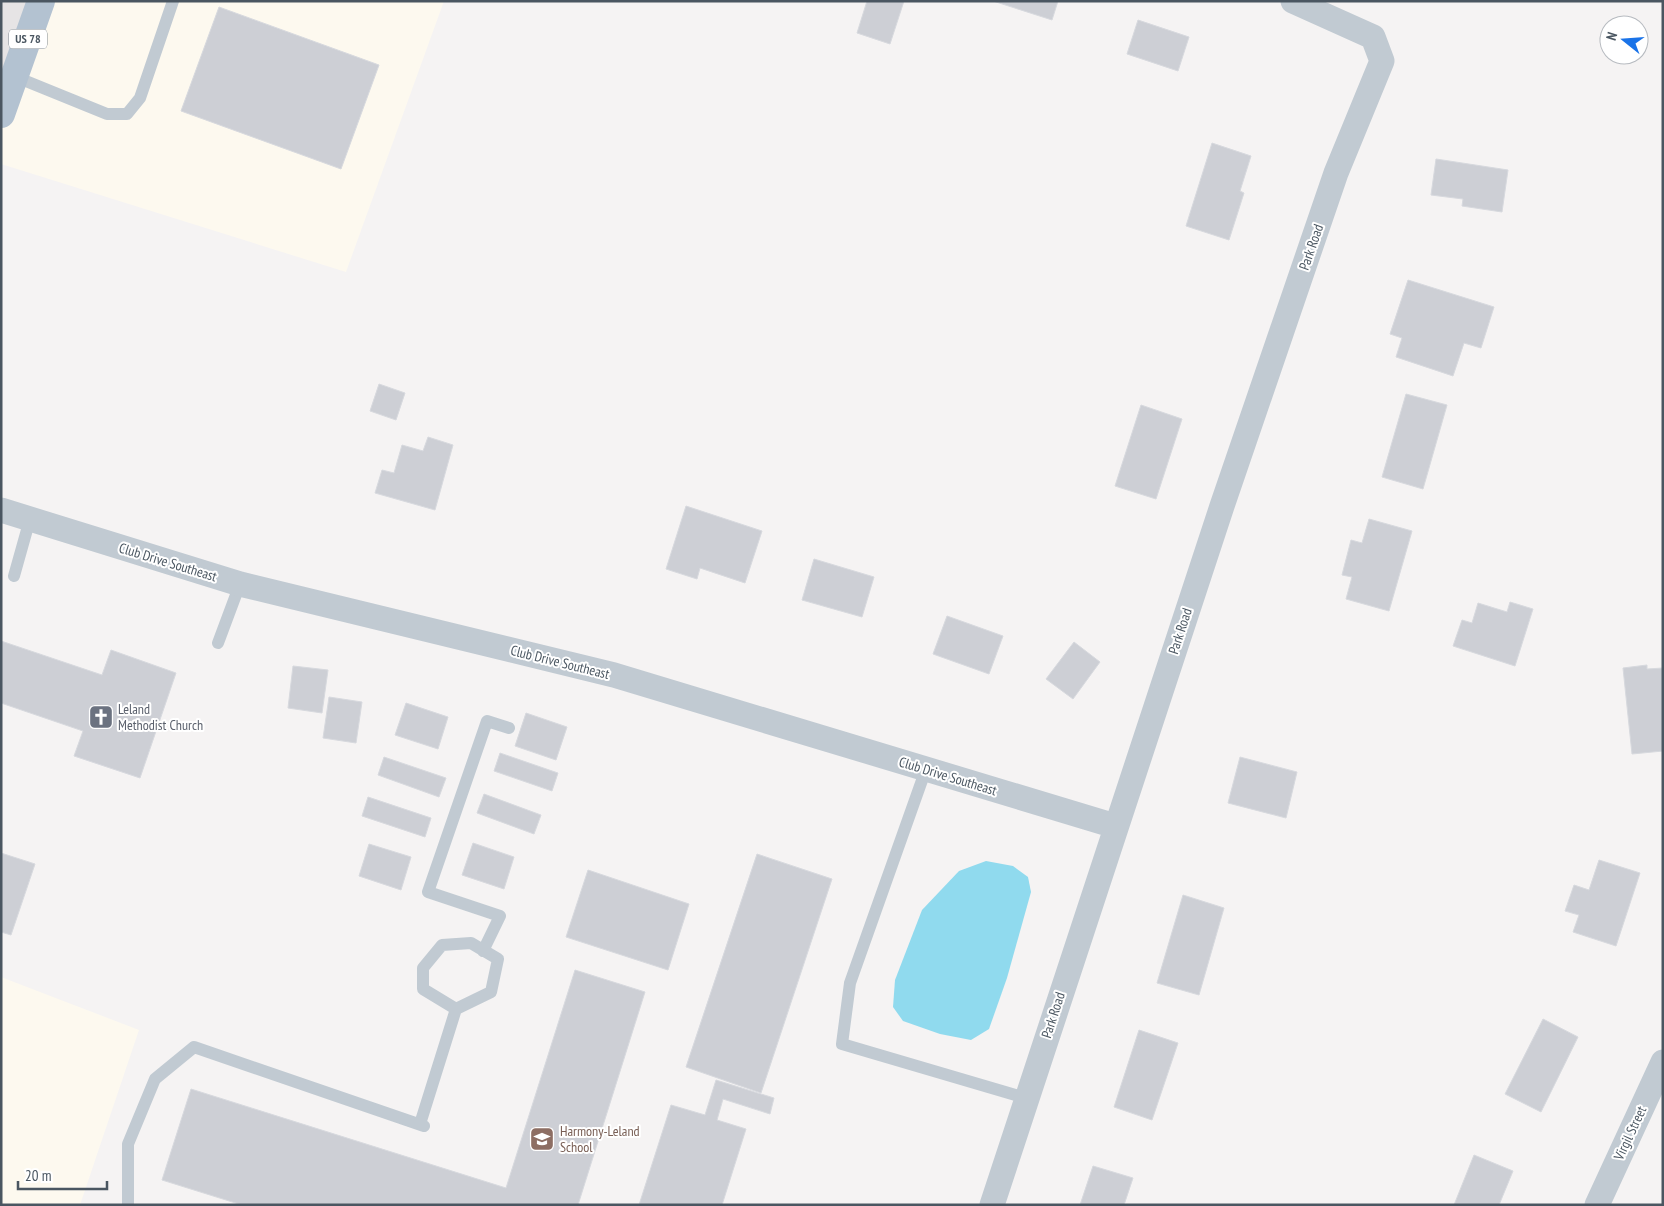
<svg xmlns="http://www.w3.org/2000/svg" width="1664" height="1206" font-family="'PT Sans Narrow',sans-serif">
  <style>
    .commercial { fill: #fdf9ef }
    .education { fill: #e6e4e5 }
    .water { fill: #90daee }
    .building { fill: #cdcfd5; stroke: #d7d9de }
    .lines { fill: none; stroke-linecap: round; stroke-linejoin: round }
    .lane { stroke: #c1cad2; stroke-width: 12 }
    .street { stroke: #c1cad2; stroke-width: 25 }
    .primary { stroke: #b3c2d1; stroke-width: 28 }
    .labels { text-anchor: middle; stroke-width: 4; stroke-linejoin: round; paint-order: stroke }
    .shield { fill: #fff; stroke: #808990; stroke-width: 1 }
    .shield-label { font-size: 12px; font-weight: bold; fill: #4a5661 }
    .street-label { font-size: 14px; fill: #4a5661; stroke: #fff }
    .worship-label { font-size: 14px; fill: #5b616d; stroke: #fff; text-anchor: start }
    .education-label { font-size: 14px; fill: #785e54; stroke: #fff; text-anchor: start }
  </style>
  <rect width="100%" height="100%" fill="#f5f3f3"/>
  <path class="commercial" d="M40,1H444L346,272L1,164V107Z
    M1,977L139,1030L80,1205H1Z"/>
  <path class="education" d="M1,1H40L1,107Z"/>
  <path class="water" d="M986,861L1013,866L1028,877L1031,892L1007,978L989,1029L971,1040L940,1034L903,1021L893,1007L895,980L922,910L959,871Z"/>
  <path class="building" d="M867,1H904L890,44L857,33Z
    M993,1H1058L1052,20Z
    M219,7L379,65L341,169L181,111Z
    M1138,20L1189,37L1178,71L1127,54Z
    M1212,143L1251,156L1240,191L1244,193L1229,240L1186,226Z
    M1436,159L1508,170L1502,212L1462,206L1463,199L1431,195Z
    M1408,280L1494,307L1481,348L1464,343L1453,376L1396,357L1402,338L1390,334Z
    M379,384L405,393L396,420L370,411Z
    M1406,394L1447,405L1423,489L1382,477Z
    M1141,405L1182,419L1156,499L1115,486Z
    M428,437L453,445L435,510L375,493L382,470L394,473L402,445L423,451Z
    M686,506L762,531L745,583L700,568L697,579L666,569Z
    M1369,519L1412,531L1389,611L1346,599L1352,577L1342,575L1351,540L1362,543Z
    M814,559L874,577L862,617L802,600Z
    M1510,602L1533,609L1515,666L1453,646L1462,620L1472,623L1478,603L1507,612Z
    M947,616L1003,636L989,674L933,654Z
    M1,641L102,675L111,650L176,673L140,778L74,756L83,731L1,703Z
    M1074,642L1100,662L1073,699L1046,679Z
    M1647,665V669L1663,668V751L1632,754L1623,668Z
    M293,666L328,670L322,713L288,708Z
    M329,697L362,702L356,743L323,738Z
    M406,703L448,717L438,749L395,735Z
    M526,713L567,727L556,760L515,746Z
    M500,753L558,773L552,791L494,771Z
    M384,757L446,778L439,797L378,775Z
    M1240,757L1297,772L1286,818L1228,803Z
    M484,794L541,815L534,834L477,813Z
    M368,797L431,818L425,837L362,816Z
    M473,843L514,857L504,889L462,875Z
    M369,844L411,857L401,890L359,876Z
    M1,853L35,864L11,935L1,932Z
    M757,854L832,879L761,1093L686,1067Z
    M1599,860L1640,873L1616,946L1573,932L1579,915L1565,911L1574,885L1589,890Z
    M588,870L689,904L668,970L566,937Z
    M1183,895L1224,908L1199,995L1157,983Z
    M575,970L645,992L578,1205H242L162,1180L191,1089L506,1188Z
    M1543,1019L1578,1037L1541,1112L1505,1094Z
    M1139,1030L1178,1043L1152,1120L1114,1107Z
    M716,1080L774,1098L770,1114L723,1099L717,1120L746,1129L722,1205H639L671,1105L705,1115Z
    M1474,1155L1513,1171L1499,1205H1454Z
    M1093,1166L1133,1178L1124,1205H1080Z"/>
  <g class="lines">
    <path class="lane" d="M11,75L107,114H127L140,98L173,1
      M14,576L30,519
      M218,643L240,584
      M926,769L850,983L842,1044L1026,1098
      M483,951L500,916L428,892L487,721L509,728
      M420,1124L456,1009L423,989V968L442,945L471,943L498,959L491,992L456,1009
      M128,1205V1144L155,1079L194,1047L424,1126"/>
    <path class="street" d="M1,510L240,584L614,675L1115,826
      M992,1205L1222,506L1336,173L1382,61L1373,37L1293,1
      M1597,1205L1663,1062"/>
    <path class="primary" d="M1,114L41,1"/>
  </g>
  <defs>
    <symbol id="church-square" viewBox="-11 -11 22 22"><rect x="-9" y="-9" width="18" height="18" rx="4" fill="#6b7280" stroke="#fff"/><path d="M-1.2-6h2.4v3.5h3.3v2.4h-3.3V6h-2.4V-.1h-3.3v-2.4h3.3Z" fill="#fff"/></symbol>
    <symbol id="school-square" viewBox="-11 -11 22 22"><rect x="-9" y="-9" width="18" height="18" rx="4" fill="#8d6e63" stroke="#fff"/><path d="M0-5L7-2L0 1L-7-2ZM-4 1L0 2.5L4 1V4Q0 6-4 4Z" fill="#fff"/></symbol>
  </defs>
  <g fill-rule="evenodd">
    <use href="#church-square" x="87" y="703" width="28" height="28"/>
    <use href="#school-square" x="528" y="1125" width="28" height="28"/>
  </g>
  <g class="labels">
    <rect class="shield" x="9" y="29.5" width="38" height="19" rx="4"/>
    <g class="shield-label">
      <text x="28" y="43">US 78</text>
    </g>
    <g class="street-label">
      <text transform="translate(1311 247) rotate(-71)" y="5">Park Road</text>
      <text transform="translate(168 562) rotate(17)" y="5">Club Drive Southeast</text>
      <text transform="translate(1180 631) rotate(-72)" y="5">Park Road</text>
      <text transform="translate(560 662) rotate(14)" y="5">Club Drive Southeast</text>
      <text transform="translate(948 776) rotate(17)" y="5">Club Drive Southeast</text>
      <text transform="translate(1053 1015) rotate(-72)" y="5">Park Road</text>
      <text transform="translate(1630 1133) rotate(-65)" y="5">Virgil Street</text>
    </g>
    <g class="worship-label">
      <text x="118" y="714">Leland<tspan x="118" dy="16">Methodist Church</tspan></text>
    </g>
    <g class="education-label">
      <text x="560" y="1136">Harmony-Leland<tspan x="560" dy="16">School</tspan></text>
    </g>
  </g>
  <rect width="1664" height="1206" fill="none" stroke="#4a5661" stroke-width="5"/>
  <g transform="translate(1624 40) rotate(287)"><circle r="24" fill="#ffffff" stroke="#b7bbc0"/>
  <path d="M0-4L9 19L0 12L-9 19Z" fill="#1a73e8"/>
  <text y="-8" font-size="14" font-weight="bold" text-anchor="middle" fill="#4a5661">N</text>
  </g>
  <path d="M18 1181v8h89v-8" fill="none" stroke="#4a5661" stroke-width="2.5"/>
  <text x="25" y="1181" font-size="15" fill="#4a5661" stroke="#ffffff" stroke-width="4" paint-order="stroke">20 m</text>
</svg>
